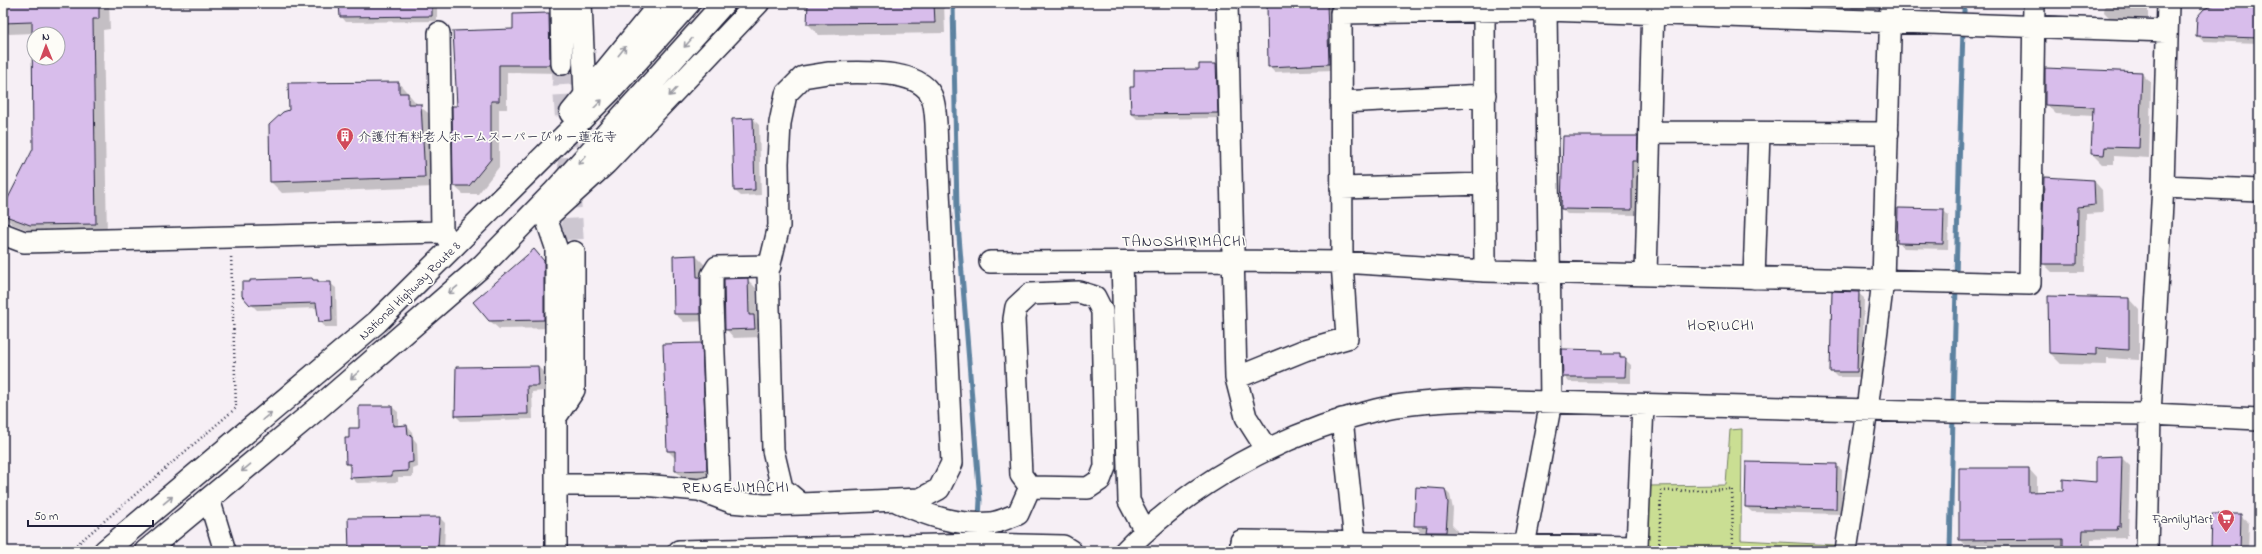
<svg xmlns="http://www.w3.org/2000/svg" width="2262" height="554" font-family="'Indie Flower','Klee One',sans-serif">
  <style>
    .green { fill: #cade93; stroke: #768067 }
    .shadow { fill: #0003; fill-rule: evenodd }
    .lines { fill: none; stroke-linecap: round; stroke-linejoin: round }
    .stream { stroke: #5d82a0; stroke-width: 5 }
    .building { fill: #d8bdeb; stroke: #22223b; fill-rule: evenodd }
    .minor-tunnel { stroke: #ccc6d0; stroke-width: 21; stroke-dasharray: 21 10; stroke-linecap: butt }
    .minor-casing { stroke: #22223b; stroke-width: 24 }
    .highway-casing { stroke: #22223b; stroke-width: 25 }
    .path { stroke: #22223b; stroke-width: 2.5; stroke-dasharray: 1 3; stroke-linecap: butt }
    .minor { stroke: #fdfcf7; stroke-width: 21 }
    .highway { stroke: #fdfcf7; stroke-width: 22 }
    .oneway { stroke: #9a9aa2 }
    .labels { text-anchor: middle; stroke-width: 3.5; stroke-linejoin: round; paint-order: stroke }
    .poi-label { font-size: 13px; fill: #22223b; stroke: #fdfcf7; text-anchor: start }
    .street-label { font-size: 13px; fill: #22223b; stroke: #fdfcf7 }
    .quarter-label { font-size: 15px; letter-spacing: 1px; fill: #22223b; stroke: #fdfcf7 }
  </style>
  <rect width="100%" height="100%" fill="#f6eff5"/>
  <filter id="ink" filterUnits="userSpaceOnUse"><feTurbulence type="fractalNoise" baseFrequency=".025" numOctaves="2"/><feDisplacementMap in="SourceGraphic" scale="8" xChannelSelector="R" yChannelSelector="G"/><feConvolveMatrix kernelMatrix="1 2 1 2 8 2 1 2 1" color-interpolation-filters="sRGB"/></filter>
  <g filter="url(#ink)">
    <path class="green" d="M1742,429L1741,540L1835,545L1833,551H1646L1647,486L1726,485L1730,430Z"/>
    <path class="shadow" d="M3,3H109L110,29L103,30L107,234L42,235L12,224L3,215V210L34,149L33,33L9,34L3,27ZM34,34H58V58H34Z
      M152,3H227V7H156Z
      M340,3H437V21L346,22L341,16Z
      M809,3H944L945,33L819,35L808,24Z
      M1267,3H1332L1334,70L1274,72L1269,66Z
      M1678,3H1733V9L1683,8Z
      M1850,3H1884V6H1875V12H1856L1850,6Z
      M2105,3H2148V18H2110L2104,12Z
      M2218,4H2230L2238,7L2259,8V43L2203,41L2197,35Z
      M549,14L557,23L558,73L507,72V109H499V167L478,194H463L454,186L458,107L514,30Z
      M1215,65L1221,71L1223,118L1137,119L1132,114L1135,88Z
      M2141,73L2151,83L2149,158L2114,156V164H2102L2092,154L2093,116L2056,114L2046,104Z
      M399,83L418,105L432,116L435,187L282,193L271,182Z
      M753,119L759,125L761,195L741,196L735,191L734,120Z
      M1637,137L1643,143L1642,166H1637V215L1567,214L1562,209L1561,185Z
      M2094,181L2102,190L2103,213L2086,214L2085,272H2052L2043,263Z
      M1943,210L1949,216L1948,249L1904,248L1898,242Z
      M534,251L552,270V328L499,329L490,321Z
      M696,256L704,264L708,321L684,322L675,314Z
      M312,279L319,283H330L336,288L337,327H325L320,321L317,308L257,310L251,304Z
      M747,279L756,288L757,318L762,324L763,337L734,338L726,329Z
      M1858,293L1864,298L1862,377H1837L1831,371Z
      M2129,299L2139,310V360L2107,358V365L2061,364L2050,353Z
      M701,344L712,355L717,481L687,482L676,471V459L668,451Z
      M1602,351L1606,355H1620L1631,365V383L1569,382L1564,376Z
      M538,367L544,372V391L532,392L533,419L461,421L456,416L457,368Z
      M360,407H392L398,412V427L407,426L412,432L413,438L417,443L418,467L413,469V477H398V482L357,483L351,477V468L347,464L350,439L360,429Z
      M2121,457L2130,466L2128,535H2126V538L2091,539V551H2067L2064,548L1969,549L1960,539L2028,468L2037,478V493L2064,492L2097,483Z
      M1836,465L1842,470L1841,514L1752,512L1746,507Z
      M1445,490L1450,495L1453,509L1452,525L1457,530V537H1433L1427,531H1420L1415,525Z
      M2240,515L2249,523L2248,551H2212Z
      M440,518L445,523L444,551H350L349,519Z"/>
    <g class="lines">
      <path class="stream" d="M953,3L957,211L980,500L979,518
        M1964,20V3
        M1956,278L1963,28
        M1953,408L1956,286
        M1950,551L1953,416"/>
    </g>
    <path class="building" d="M3,3H99V19H93L96,224L30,225L3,215V208L33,149L32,22L3,23ZM34,34H58V58H34Z
      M339,3H432V16L340,17Z
      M808,3H934L935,23L807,24Z
      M1267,3H1327L1329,64L1268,67Z
      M2218,3L2259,7V38L2196,36L2197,17L2204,9Z
      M549,13L550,65H499V101H491V159L469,186H453L452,106H457L453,31L513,29V14Z
      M1199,64H1216L1218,113L1131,114L1130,87H1134V70L1199,69Z
      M2045,68L2142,72L2139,148L2105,147L2104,155L2091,154L2093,107L2045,105Z
      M399,82V93H408V104H421L425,177L270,182L269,125L283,112L289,110L288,83Z
      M753,118L755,190L734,191L732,119Z
      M1563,136H1638L1637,161H1632V210L1561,209Z
      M2044,177L2094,180L2095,205L2078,207L2077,264H2042Z
      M1898,208L1944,209L1943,244L1897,243Z
      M534,249L544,261V320L489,321L473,302Z
      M696,255L697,277H700V314H674L673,256Z
      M312,278L313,280H318V282H331L332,321L319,322L316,303L250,305L242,296V282H250V280Z
      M748,278L749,315H754L755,329L725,330L724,279Z
      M1832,291L1859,292L1857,372H1830Z
      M2048,296L2129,298V350L2096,348V355L2049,353Z
      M702,343L707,470L675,471V451H667L663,344Z
      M1562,349L1602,350V354H1620V358H1626L1625,377H1563Z
      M538,366L539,386H527L528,414L455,416L456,367Z
      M359,406H392L393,426L407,425L408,435L412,436L413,462L408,463V471L392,472V476L350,478V464H346L345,438H349V428H359Z
      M2122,456L2120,527L2118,526L2117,530H2083L2082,550L2063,549V539L1959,540V468H2029V492L2063,491V479L2096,482V457Z
      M1746,462L1837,464L1836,509L1745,507Z
      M1416,487L1445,489L1448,503L1446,532H1426L1427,526H1414Z
      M2212,514H2241L2240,551H2211Z
      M440,517L438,546H436V550L349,551L348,518Z"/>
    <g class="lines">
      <path class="minor-tunnel" d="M562,64L574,252"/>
      <defs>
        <path id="minor" d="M561,3L562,64
          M581,3L585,96
          M1227,3L1236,378L1246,417L1267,450
          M1484,10L1485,271
          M439,33L442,232
          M828,73C855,73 924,66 933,100C937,115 936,133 937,149L952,463L939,489L920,499L801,504L782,488L773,450L768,272L779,226L778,163L780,123L786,94L803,77Z
          M1341,102L1485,95
          M1650,132L1888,133
          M2163,186L2259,190
          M1341,188L1485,184
          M546,218L556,247V417
          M3,234L24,242L442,232L454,246
          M990,262L1233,261L1342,262L1485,271L2030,284L2034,3
          M1122,262L1129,501L1145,531
          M1646,275L1653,3
          M1754,278L1759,133
          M1079,292L1095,297L1102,311L1105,467L1100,480L1088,488L1030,487L1021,475L1014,319L1016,307L1030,294Z
          M1236,378L1305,350L1347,338L1342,262L1341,13L1546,10L2167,31
          M1342,419L1355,542
          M556,485H643L699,490L714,486L719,480L712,304V275L717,267L770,266
          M699,490L731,502L764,505L801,504
          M209,499L225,551
          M898,502C928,516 958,526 991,523C1000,522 1009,517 1018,514L1030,487
          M556,551V417L574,390V252
          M679,551L981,544L1063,546L1071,551
          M1125,551C1192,482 1283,433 1376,410C1405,403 1436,402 1466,400L1949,412L2150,414L2259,419
          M1241,551V541L1637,547L1643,405
          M1523,551L1551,402L1546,10
          M1846,551L1867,410L1883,281L1891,3
          M2147,551L2150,414L2163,186L2168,3"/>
        <path id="highway" d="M571,113L661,3
          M548,216L606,163L758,3
          M105,551L377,322L612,89L689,3
          M146,551L317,409L483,265L553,193L724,3"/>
      </defs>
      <use href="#minor" class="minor-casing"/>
      <use href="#highway" class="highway-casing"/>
      <path class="path" d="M1734,547L1804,551
        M72,551L74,547L236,408L231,254
        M1659,551L1661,491L1732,489L1733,551"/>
      <use href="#minor" class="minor"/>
      <use href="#highway" class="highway"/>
    </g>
    <defs><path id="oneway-shaft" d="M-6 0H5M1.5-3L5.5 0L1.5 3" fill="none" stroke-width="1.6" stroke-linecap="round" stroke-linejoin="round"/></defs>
    <g class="oneway">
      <use href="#oneway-shaft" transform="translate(688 43) rotate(132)"/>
      <use href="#oneway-shaft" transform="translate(622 51) rotate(-51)"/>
      <use href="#oneway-shaft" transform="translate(673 92) rotate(133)"/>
      <use href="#oneway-shaft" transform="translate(598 104) rotate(-45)"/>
      <use href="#oneway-shaft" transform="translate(582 160) rotate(132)"/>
      <use href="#oneway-shaft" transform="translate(453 290) rotate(140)"/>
      <use href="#oneway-shaft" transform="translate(355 375) rotate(138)"/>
      <use href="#oneway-shaft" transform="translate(267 416) rotate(-40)"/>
      <use href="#oneway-shaft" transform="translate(246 468) rotate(140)"/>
      <use href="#oneway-shaft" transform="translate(168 500) rotate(-40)"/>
    </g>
  </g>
  <defs>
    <symbol id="building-pin" viewBox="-11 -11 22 30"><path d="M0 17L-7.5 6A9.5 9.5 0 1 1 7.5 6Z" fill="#d1495b" stroke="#fdfcf7"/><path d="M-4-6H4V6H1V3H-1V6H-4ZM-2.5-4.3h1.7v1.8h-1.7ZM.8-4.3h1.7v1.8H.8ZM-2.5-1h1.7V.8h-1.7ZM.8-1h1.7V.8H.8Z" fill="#fff"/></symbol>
    <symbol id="supermarket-pin" viewBox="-11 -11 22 30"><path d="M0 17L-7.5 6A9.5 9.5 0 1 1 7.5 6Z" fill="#d1495b" stroke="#fdfcf7"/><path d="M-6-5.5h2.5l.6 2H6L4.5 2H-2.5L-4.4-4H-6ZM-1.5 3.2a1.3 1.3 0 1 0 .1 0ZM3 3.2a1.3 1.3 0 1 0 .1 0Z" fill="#fff"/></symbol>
  </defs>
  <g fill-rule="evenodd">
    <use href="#building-pin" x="335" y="126" width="20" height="27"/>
    <use href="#supermarket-pin" x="2216" y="508" width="20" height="27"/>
  </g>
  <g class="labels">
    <g class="poi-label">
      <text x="358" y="141">介護付有料老人ホームスーパーびゅー蓮花寺</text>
      <text x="2213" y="523" text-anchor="end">FamilyMart</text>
    </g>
    <g class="street-label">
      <text transform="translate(409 290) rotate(-44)" y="5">National Highway Route 8</text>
    </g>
    <g class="quarter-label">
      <text x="1184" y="246">TANOSHIRIMACHI</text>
      <text x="1721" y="330">HORIUCHI</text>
      <text x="736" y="492">RENGEJIMACHI</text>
    </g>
  </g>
  <rect width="2262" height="554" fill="none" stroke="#fdfcf7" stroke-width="16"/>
  <rect x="8" y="8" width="2246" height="538" fill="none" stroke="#22223b" stroke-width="1.5" filter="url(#ink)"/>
  <g transform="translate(46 46) rotate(359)"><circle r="19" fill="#fdfcf7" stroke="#a5a5ac"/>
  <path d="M0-3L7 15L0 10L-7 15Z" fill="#d1495b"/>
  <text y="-6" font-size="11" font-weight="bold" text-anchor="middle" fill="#22223b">N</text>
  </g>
  <path d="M28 520v6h125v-6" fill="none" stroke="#22223b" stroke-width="2"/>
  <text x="34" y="520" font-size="12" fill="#22223b" stroke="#fdfcf7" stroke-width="3" paint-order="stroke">50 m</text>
</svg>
